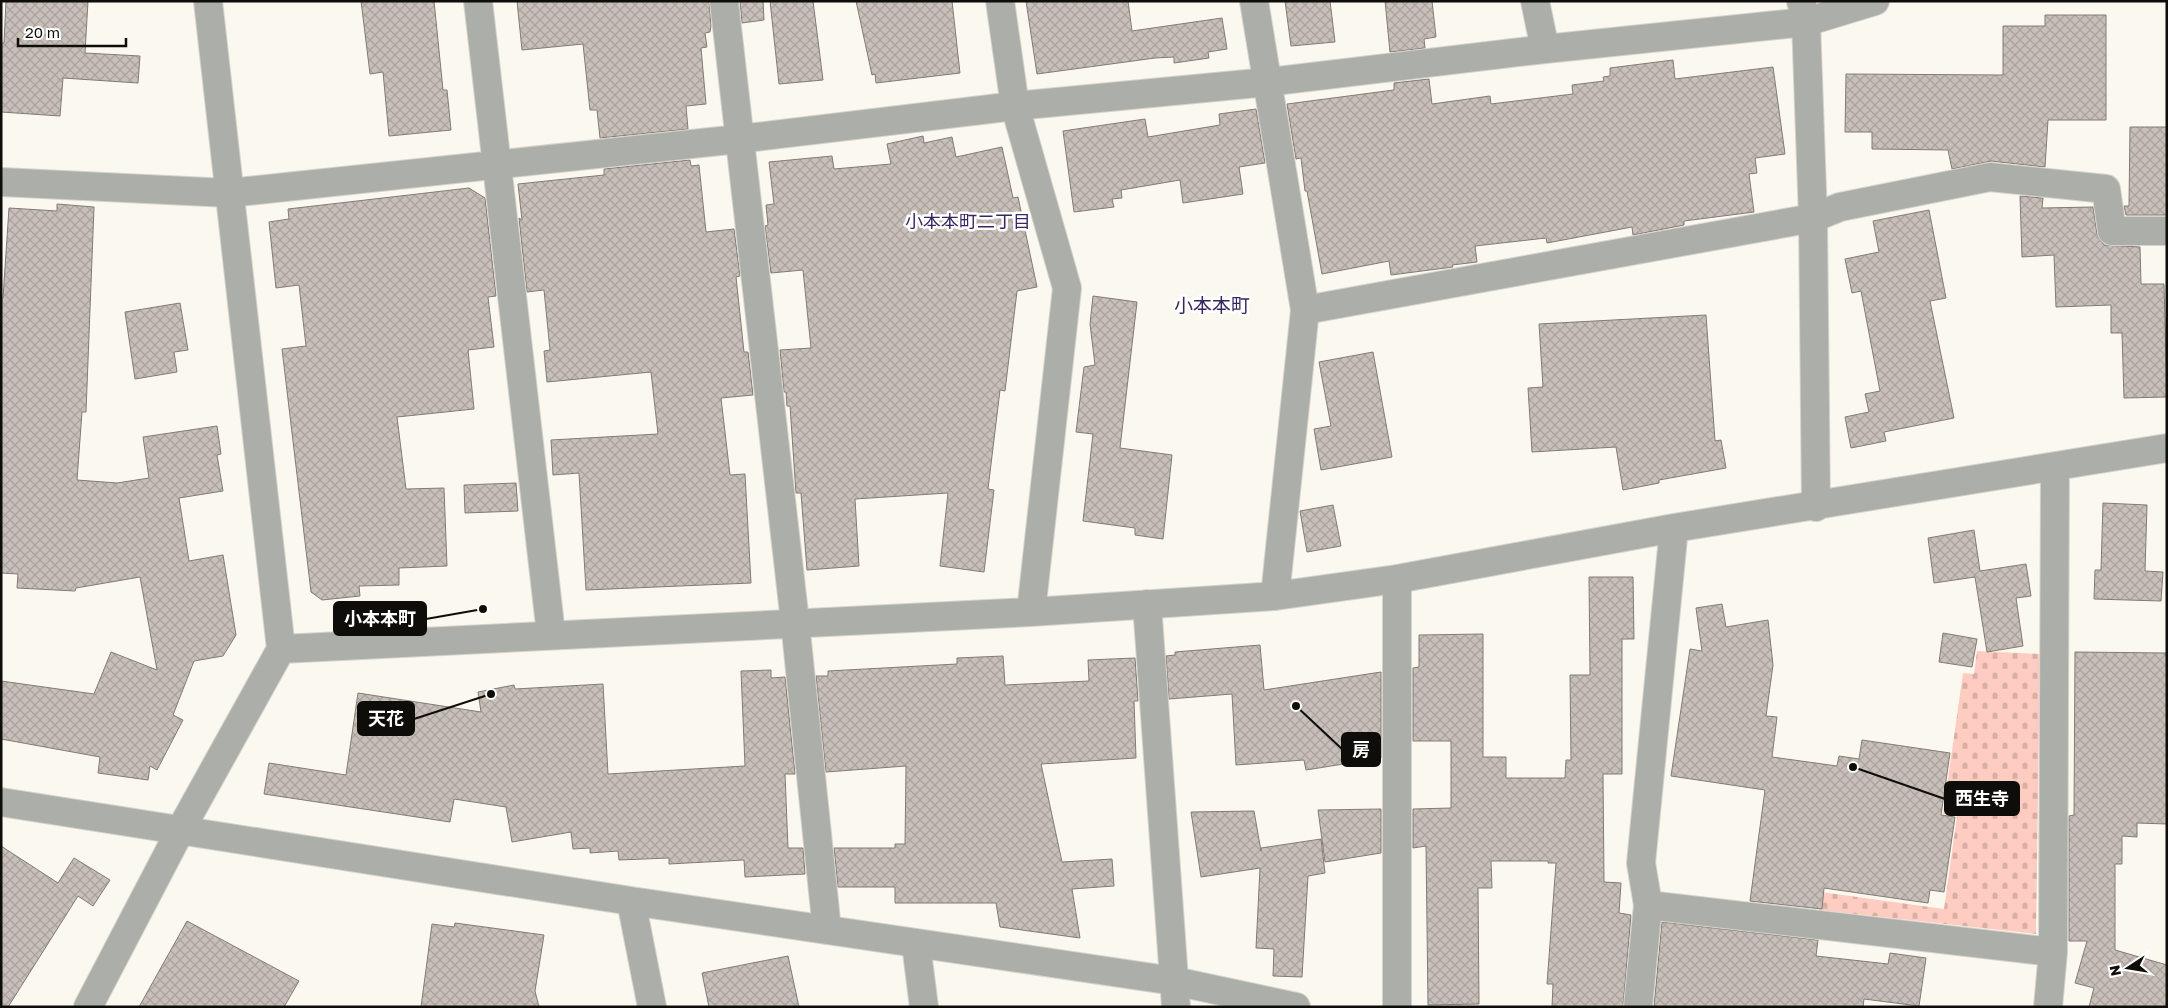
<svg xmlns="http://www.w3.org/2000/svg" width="2168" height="1008" font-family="'Golos Text','Noto Sans JP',sans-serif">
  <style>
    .cemetery { fill: url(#cemetery-stones) }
    .building { fill: url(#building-cross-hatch); stroke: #827b74 }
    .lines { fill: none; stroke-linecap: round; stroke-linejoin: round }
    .minor-casing { stroke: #d5d3ca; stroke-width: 30 }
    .minor { stroke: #acaeaa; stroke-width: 28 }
    .labels { text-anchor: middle; stroke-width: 5; stroke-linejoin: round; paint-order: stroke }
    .neighbourhood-label { font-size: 18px; fill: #392661; stroke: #fff }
    .quarter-label { font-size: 19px; fill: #392661; stroke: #fff }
    .leader { fill: none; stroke: #0e0d0a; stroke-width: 2 }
    .callout-dot { fill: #0e0d0a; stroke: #fff; stroke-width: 2 }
    .callout { fill: #0e0d0a; stroke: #0e0d0a; stroke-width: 2 }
    .callout-label { font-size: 18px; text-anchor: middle; font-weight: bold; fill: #fff }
  </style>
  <defs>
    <pattern id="cemetery-stones" width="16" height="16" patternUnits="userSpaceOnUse" patternTransform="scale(1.25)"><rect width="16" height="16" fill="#ffccc1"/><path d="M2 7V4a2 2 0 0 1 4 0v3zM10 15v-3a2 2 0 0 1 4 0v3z" fill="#d9aea4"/></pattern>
    <pattern id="building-cross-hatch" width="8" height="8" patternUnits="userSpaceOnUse" patternTransform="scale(1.25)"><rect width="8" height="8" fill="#c7bfb8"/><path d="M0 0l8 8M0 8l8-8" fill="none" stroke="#aaa39d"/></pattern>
  </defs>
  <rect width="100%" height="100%" fill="#fbf9ef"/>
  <path class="cemetery" d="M1977,651L2040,654L2036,934L1819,910L1821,892L1944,909L1957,816L1943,814L1963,673L1974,674Z"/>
  <path class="building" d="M6,1H88L85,53L140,56L138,83L63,78L60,116L1,112V43H4Z
    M361,1H434L443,90H447L451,130L389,136L383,72L370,74Z
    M517,1H709L711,26L710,32L705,33L707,47L701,48L706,104L686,106L688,129L600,138L597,110H590L583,44L522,50Z
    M740,1H763L764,20L742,23Z
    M770,1H813L823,80L779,84Z
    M856,1H952L960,73L876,83L875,74L872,75Z
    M1026,1H1128L1132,31L1222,18L1227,49L1208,52L1209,58L1174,63V57L1155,58L1037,74Z
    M1285,1H1330L1335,42L1291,46Z
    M1385,1H1432L1436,37L1424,39L1425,48L1390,52Z
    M2045,15H2106V120H2048L2045,167L1991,161L1952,169L1948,150L1872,149V132H1845L1846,74L2003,75V26H2045Z
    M1673,60L1675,79L1773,67L1785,154L1755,158L1757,173L1749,174L1754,212L1684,221V225L1633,235L1632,227L1547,243L1546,238L1475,246L1477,262L1452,265L1453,267L1391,275L1389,261L1322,274L1307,191H1305L1301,158L1296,159L1287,104L1394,90V83L1429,79L1432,104L1490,96L1491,104L1573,94L1572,85L1604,81L1603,77L1610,76V68Z
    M1256,109L1265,163L1239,167L1243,194L1183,203L1180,180L1121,190L1122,198L1112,199L1114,207L1074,212L1063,131L1145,119L1148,137L1220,125L1219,114Z
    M2130,127H2167V215H2126L2124,206H2129Z
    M923,136L924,143L952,137L956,157L1002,147L1013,198L1018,197L1037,287L1017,291L1005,391L1000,390L988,489L994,490L984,572L940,566L948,493L855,499L859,566L807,570L801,493H796L790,406H787L786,392H784L780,350L811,348L803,270L771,273L765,226L768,225L766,205L774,204L769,162L832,156L834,169L891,164L887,144Z
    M690,160L691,166L699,165L706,232L734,229L740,276L736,277L744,352H748L753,395L721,398L730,475L745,474L751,583L586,590L579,473L553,475L551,440L658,434L651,372L547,382L544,351L550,350L544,290L527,292L519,218L522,220L518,184L604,175V169Z
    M469,188L485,198L496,296L488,297L494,347L468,350L474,409L397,417L406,489L444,488L447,566L399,568V585L359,586L360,596L322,600L311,592L282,349L306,346L299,285L276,288L269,222L289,219L288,209Z
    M2020,196L2043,198L2042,208L2093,207L2097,234L2104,245L2140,247L2141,284H2164L2167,397L2124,398L2122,333H2111V305L2056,307L2054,255L2022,257Z
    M57,204L94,207L86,412H82L77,480L117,483L149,478L143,437L217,426L221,454L217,455L223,491L179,498L189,561L223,555L236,635L223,656L194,661L173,715L183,720L157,770L150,766L148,780L98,773L100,757L1,739V681L94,694L111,652L157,670L140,577L76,588L75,591L17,588L18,574L1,573V298H3L9,208L57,211Z
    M1929,210L1946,298L1930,301L1954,418L1884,432L1886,441L1851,448L1845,417L1869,412L1865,394L1880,391L1861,291L1852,293L1845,259L1879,252L1873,221Z
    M1093,296L1137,302L1120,448L1172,455L1163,539L1135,535V528L1083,521L1093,434L1076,432L1084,367L1095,365L1090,324Z
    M180,303L188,350L174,352L177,372L135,379L125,312Z
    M1706,315L1715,441L1721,440L1726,468L1659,480V483L1623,490L1616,447L1532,452L1528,388L1543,387L1539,324Z
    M1373,352L1392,457L1321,470L1314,429L1331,426L1319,362Z
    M516,483L518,511L465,513L464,485Z
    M2103,503L2147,505L2145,571L2163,572L2161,601L2094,599L2095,570H2101Z
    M1333,505L1341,546L1307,552L1300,511Z
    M1974,530L1980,571L2026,564L2031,596L2016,598L2023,646L1987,652L1975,577L1934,583L1928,538Z
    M1589,577H1633L1634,639H1622V774H1603L1604,882L1621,883L1619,913L1631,915L1623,1007H1552L1553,984H1547L1556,863H1548V861H1491L1492,888H1478L1479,1004L1428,1005L1426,846L1413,848V809L1451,808V741H1413V668L1419,667V635L1483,634V757H1506V778H1565L1566,760H1571L1570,675H1590Z
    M1722,604L1726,627L1768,620L1773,665L1766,716L1777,717L1772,757L1837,766L1839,756L1859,759L1862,740L1950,753L1941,815L1955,817L1944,892L1930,890L1928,903L1824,888L1822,909L1750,901L1765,790L1671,776L1690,649L1702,651L1696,608Z
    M1943,633L1977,639L1972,667L1939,662Z
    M1260,645L1264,690L1381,672V758L1306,770L1304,760L1236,765L1232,694L1169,699L1166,656L1175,655V652Z
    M2075,652L2167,653V824L2137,823V837L2122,836V864H2115V950L2167,965V1007H2089L2094,988L2075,983L2087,941H2069V816L2074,815Z
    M1003,656L1005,685L1089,681L1088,660L1135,658L1138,701H1134L1136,758L1041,764L1062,862L1112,859L1114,886L1072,889L1080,938L1000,927L996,903H895V887H838L834,848H895V844H905L906,766L826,772L816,676H828V671L957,664V658Z
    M771,670V678L785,677L795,774H785L788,848H803L805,874L745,877L744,860L669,864V858L619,860L618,851L590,853V848L573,849L571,832L512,842L506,807L454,799L450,822L264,794L269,763L346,775L358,693L481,712L478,692L514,685L515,689L603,684L608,774L745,766L741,671Z
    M1381,809V853L1325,862L1318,810Z
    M1254,811L1261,851V848L1321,839L1325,873L1308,876L1302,977L1273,976L1274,949L1256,948L1260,868L1201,877L1191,812Z
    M1,846L58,883L74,858L110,880L93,906L78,896L8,1007H1Z
    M187,921L299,981L284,1007H139Z
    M1662,922L1818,940L1816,956L1888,964L1890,953L1926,958L1919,1006L1864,999L1863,1007H1654Z
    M455,923L544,935L535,991L539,1007H421L432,924L454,927Z
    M788,956L799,1007H709L702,973Z"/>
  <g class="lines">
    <defs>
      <path id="minor" d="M208,1L281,649
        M478,1L551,634
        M724,1L795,622L827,930
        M1000,1L1015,106L1067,288L1031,612
        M1254,1L1305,310L1275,596
        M1535,1L1545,49
        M1801,1L1806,22L1813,218L1816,507
        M1,182L229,193L739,139L1015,106L1268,82L1545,49L1806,22L1875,1
        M1305,310L1813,218L1840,207L1990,177L2106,189L2112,231H2167
        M1397,579V1007
        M1147,604L1176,1007
        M1,802L631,901L1174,981L1296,1007
        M631,901L652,1007
        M1648,905L2053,952
        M916,944L924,1007
        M88,1007L181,829L281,649L1031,612L1275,596L1397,579L1674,528L2167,448
        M1638,1007L1648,905L1641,863L1674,528
        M2048,1007L2053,952L2055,467"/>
    </defs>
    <use href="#minor" class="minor-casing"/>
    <use href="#minor" class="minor"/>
  </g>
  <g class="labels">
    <g class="neighbourhood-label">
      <text x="968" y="228">小本本町二丁目</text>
    </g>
    <g class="quarter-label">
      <text x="1212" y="312">小本本町</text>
    </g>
  </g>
  <path class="leader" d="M483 609L426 619M491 694L414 719M1296 706L1342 749M1853 767L1945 799"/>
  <g class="callout-dot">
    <circle cx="483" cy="609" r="5"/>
    <circle cx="491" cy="694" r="5"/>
    <circle cx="1296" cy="706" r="5"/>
    <circle cx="1853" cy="767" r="5"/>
  </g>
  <g class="callout">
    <rect x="334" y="602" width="92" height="33" rx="5"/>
    <rect x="358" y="702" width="56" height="33" rx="5"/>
    <rect x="1342" y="733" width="38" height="33" rx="5"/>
    <rect x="1945" y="782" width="74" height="33" rx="5"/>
  </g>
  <g class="callout-label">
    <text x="380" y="625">小本本町</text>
    <text x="386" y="725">天花</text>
    <text x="1361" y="756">房</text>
    <text x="1982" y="805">西生寺</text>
  </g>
  <rect width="2168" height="1008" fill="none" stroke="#0e0d0a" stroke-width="5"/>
  <g transform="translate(2128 968) rotate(258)" stroke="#ffffff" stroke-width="4" paint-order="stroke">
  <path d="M0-4L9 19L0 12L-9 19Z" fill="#0e0d0a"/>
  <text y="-8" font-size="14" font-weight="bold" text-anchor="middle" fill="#0e0d0a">N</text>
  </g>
  <path d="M18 38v8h108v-8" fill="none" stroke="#0e0d0a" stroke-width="2.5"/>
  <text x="25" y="38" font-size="15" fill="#0e0d0a" stroke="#ffffff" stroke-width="4" paint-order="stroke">20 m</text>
</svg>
